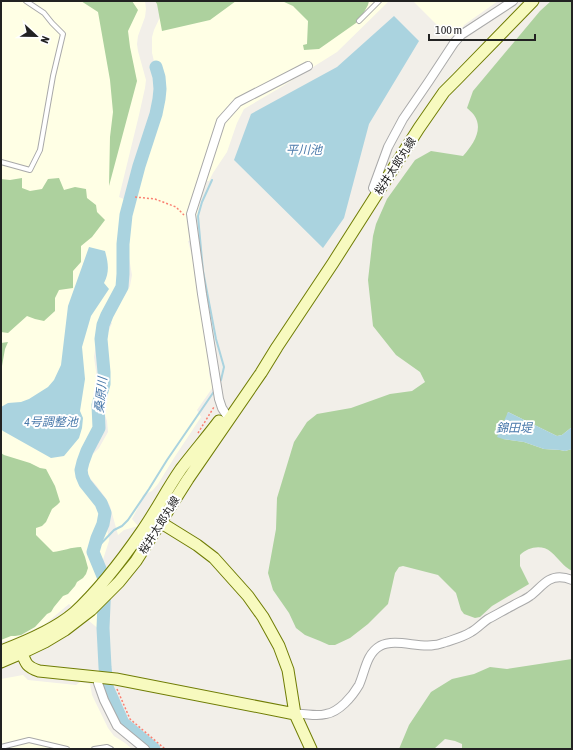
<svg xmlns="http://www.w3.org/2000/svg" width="573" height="750" font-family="'Asap Condensed','Noto Sans JP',sans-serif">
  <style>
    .education { fill: #ffffe5 }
    .forest { fill: #add19e }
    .water { fill: #aad3df }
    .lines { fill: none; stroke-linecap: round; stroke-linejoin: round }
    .stream { stroke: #aad3df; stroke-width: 2 }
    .river { stroke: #aad3df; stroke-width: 13 }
    .lane-casing { stroke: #a9a9a9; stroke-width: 6 }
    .street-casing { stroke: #a9a9a9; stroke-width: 10 }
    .secondary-casing { stroke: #707d05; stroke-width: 13 }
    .path { stroke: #fa8072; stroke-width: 1.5; stroke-dasharray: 2 2; stroke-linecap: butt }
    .lane { stroke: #fff; stroke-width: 4 }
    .street { stroke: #fff; stroke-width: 8 }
    .secondary { stroke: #f7fabf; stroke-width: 11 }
    .labels { text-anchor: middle; stroke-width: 4; stroke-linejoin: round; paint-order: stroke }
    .street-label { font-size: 11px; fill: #222; stroke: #fff }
    .water-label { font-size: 12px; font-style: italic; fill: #4a7aab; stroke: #fff }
  </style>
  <rect width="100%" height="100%" fill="#f2efe9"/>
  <path class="education" d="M1,1H145L146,9L145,17L138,36L137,44L138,51L146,80L145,88L139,115L119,197L126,200L124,213L122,237V246L125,267V281L117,297L105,317L97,338L94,357L98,385V393L94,401L93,409L97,424V430L95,435L83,450L80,457L78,469V475L80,481L93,494L103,512L109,538V541L97,578L96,594L101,631L69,604L45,624L13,639L1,642Z
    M160,1H389L337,52L278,89L244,109L237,123L227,152L213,173L209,181H207L205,188H203L196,220L195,239L188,241L196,271L209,356V374L213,387L197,410L201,417L174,458L158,484L152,491L143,495L140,504L132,519L138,526L124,530L118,535L110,506L105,497L96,485L89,477L88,475V466L90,457L99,448L108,432L107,421L103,409V405L108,395V391L105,350V341L107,335L112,323L109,321L125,295L130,286L132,275L127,246V235L133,201L137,195L146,150L153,125L151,123L158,93L159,82L152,53V37L154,30L161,15Z
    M413,1H498L464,25L463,27L450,37L447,35Z
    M23,675L28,680L76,685L80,682L90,684L92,695L108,728L114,736L125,743L132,749H1V679Z"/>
  <path class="forest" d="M81,1H132L138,10L128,31L130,47L137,81L109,186L110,137L113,112L110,80L98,12Z
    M155,1H236L210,20L162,31L157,4Z
    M282,1H369L368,5L363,14L356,23L319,49L304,50L303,45L307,44L308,21L293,6Z
    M551,1H572V427L562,435L557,436L508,412L503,439L524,442L544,449L560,450L565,451L572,449V571C563,566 559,559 551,552C542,544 528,547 520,555V566L529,584L492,606L480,617L475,618L464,614L461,610L456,593L438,575L403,566L399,567L395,573L388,604L368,624L350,638L335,645H329L320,641L305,635L296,628L289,613L273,590L268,573L276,529L277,498L294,442L307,422L317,414L351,408L390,394L412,391L425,382L420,372L396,355L373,326L368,280L373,236L376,224L387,199L415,160L431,151L463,156C473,145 484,129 474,115C472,112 469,110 467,108L473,91L540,11Z
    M22,178V188L30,191L42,189L48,179L59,178L64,190L75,187L86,189L87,198L96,205L97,212L105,220L92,237L81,246V262L73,271V288L59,290L55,298V311L44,321L35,319L27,316L8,333L1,332V179L10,180Z
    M8,342L5,349L2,366H1V343Z
    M1,453L4,455L30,463L40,468L46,469L55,486L60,502L57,505L52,509L46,522L42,526L36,528V535L53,552C63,551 71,547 81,547L85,557L88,568L86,574L83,578L77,582L75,586L68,594L63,596L54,607L51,612L47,614L35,627L21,635L15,636H11L1,640Z
    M572,659V749H462V744L455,741L445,739L434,749H399L409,725L431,692L452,679L474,674L490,667L507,669Z"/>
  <path class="water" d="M394,16L419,41L369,124L344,218L323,248L234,160L251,114L337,67Z
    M89,247L105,251C108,262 110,272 104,283L109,289L91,316L82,347L85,379L80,411L83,418L82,428L79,438L64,456L51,458L3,431L1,429V407L8,403L21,402L29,399L48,387L54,380L61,365L68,306Z
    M508,412L557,436L562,435L572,427V449L565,451L560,450L544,449L524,442L503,439L497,437Z"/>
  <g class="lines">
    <path class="stream" d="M212,180L202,202L198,216L203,271L216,339L224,367L221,380L219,383
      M93,552L114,530L122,526L128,520L149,489L167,460L215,390"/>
    <path class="river" d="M154,749L123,723L107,687L105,667L103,628L105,581L93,552L97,538L103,524L105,513L101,503L85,483L82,476L81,470L83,462L87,451L99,428L98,405L104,384V372L101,339L103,325L107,315L122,287L123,274V244L126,215L139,166L156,114L159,99L160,89L159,77L156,67"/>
    <defs>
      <path id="lane" d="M359,21L379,1
        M1,162L30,170L40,150L53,76L63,34L52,23L44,13L26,1
        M1,747L29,740L67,749
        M94,749L107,747L111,749"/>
      <path id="street" d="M377,193L373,188L388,147L403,119L429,81L454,43L461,35L513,1
        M229,419L222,408L219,399L202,294L191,214L221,121L238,102L308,66
        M98,677V683L104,700L117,726L145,749
        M295,714C306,713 315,717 326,714C339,712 352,697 359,685C365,672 366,654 380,646C395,638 418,648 434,645C438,645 442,643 446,642C455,639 463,637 471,632C477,629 482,623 488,619C496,615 504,610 512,606C518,602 525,600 530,596C537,591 542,584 549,580C556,576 565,577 572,580"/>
      <path id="secondary" d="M155,519L197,545L214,558L248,596L263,617L279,646L288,670L295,714L311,749
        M1,651C25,642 54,630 74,613C100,589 122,560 142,531C156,511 167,489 181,469C193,453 207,437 219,421
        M22,653C26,664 27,667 39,671L116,679L295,714
        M1,662L22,653L45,642L65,630L91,610L119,582L136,561L188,479L261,373L277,347L333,263L419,128L444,92L457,79L533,1"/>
    </defs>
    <use href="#lane" class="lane-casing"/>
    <use href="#street" class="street-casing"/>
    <use href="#secondary" class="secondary-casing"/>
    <path class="path" d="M135,197L155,199L176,207L184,215
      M198,433L214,407
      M117,689L130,719L165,749"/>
    <use href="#lane" class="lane"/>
    <use href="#street" class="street"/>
    <use href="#secondary" class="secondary"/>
  </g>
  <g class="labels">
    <g class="street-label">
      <text transform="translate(395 166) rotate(-57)" y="4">桜井太郎丸線</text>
      <text transform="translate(159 525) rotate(-58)" y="4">桜井太郎丸線</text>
    </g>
    <g class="water-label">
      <text x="304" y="154">平川池</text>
      <text transform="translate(101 395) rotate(-84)" y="4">桑原川</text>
      <text x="51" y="426">4号調整池</text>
      <text x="514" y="432">錦田堤</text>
    </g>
  </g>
  <rect width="573" height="750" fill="none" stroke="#222222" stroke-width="4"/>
  <g transform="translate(36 36) rotate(112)" stroke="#ffffff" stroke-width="3" paint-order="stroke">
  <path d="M0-3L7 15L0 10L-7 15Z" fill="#222222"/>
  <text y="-6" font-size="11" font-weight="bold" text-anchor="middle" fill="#222222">N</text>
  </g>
  <path d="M429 34v6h106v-6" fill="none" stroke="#222222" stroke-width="2"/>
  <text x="435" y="34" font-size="12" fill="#222222" stroke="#ffffff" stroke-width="3" paint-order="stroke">100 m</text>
</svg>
